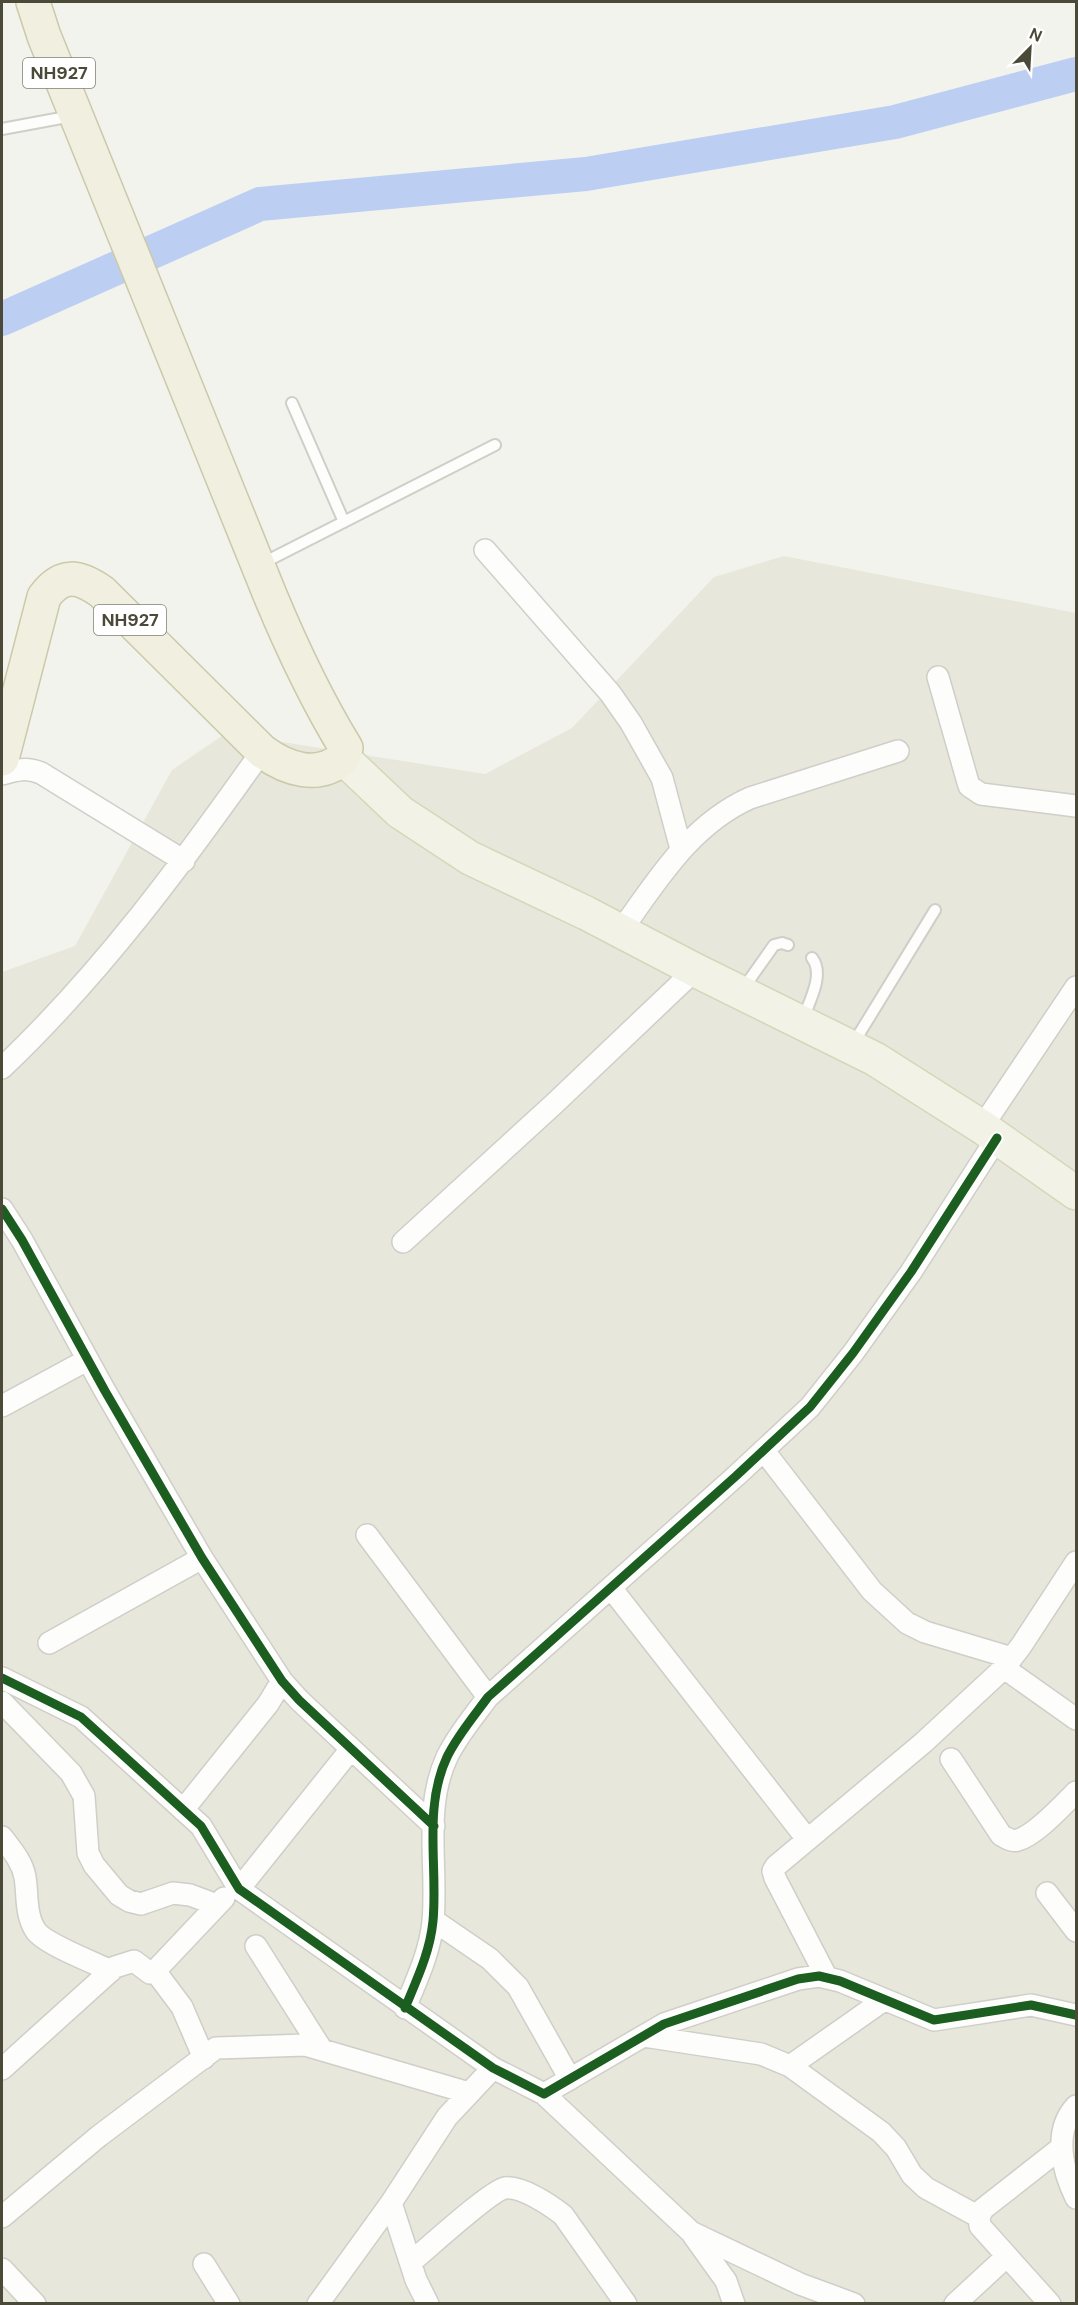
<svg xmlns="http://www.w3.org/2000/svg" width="1078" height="2305" font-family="'DM Sans',sans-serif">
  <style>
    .residential { fill: #e8e7db }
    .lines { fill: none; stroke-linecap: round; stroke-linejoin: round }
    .river { stroke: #bccff3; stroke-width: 34 }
    .service-casing { stroke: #cfcec8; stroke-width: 14 }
    .minor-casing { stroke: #cfcec8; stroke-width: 24 }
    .primary-casing { stroke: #d6d6ba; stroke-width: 36 }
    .trunk-casing { stroke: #ccc9a8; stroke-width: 36 }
    .service { stroke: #fdfdfc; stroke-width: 10 }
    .minor { stroke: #fdfdfc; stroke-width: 21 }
    .primary { stroke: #f2f2e6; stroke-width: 33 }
    .trunk { stroke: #f0efe0; stroke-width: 33 }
    .cycleway-casing { stroke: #fff; stroke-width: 13 }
    .cycleway { stroke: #1b5e20; stroke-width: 9 }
    .labels { text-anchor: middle; stroke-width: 5; stroke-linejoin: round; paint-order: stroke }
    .shield { fill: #fff; stroke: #818074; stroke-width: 1.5 }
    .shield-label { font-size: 18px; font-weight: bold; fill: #4b4938 }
  </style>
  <rect width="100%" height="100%" fill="#f3f3ee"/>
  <path class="residential" d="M784,556L1076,613V2303H2V972L75,946L172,770L226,733L485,774L572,728L714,577Z"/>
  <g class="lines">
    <path class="river" d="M2,319L260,204L586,174L895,122L1076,74"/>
    <defs>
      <path id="service" d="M2,129L72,116
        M292,403L344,522
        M261,564L495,445
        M743,989L774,945L782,943L788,945
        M803,1019C809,1002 825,974 812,958
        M853,1044L935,910"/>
      <path id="minor" d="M485,550L610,693L631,723L662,778L681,849
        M938,677L969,786L981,794L1076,806
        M2,774C16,770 26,767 41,773L184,861
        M620,932C657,881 690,825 750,798L898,751
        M2,1068C102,973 182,864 262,751
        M982,1127L1076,987
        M2,1209L22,1240L105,1391L202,1558L282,1681L299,1700L434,1826
        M403,1242L554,1104L695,970
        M2,1406L87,1360
        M764,1451L872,1591L907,1623L925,1632L1012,1658
        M367,1535L488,1697
        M611,1588L807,1839
        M49,1643L202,1558
        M1004,1668L1076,1719
        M2,1678L81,1717L201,1826L239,1889L493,2068L544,2094L664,2024L798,1979L819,1976L840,1981L934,2020L1031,2005L1076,2015
        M2,1702L71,1773L84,1796L88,1853L94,1865L119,1895L129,1901L141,1904L173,1893L190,1895L217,1905
        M951,1759L1001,1835C1006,1838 1012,1842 1018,1840C1036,1835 1063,1805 1076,1792
        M183,1810L268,1704L282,1681
        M2,1837C11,1849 22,1861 25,1877C28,1895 25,1915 36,1931C45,1944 95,1963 111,1971
        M239,1889L351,1749
        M1047,1893L1076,1931
        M433,1920L490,1959L518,1987L570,2079
        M256,1946L322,2050
        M155,1971L182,2007L204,2058
        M827,1978L775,1878L773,1871L776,1866L923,1743L1004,1668L1021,1646L1076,1562
        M405,2008C417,1979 430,1952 433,1921C438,1867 423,1808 447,1757C457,1736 474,1716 488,1697L736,1476L810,1407L853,1353L911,1272L997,1138
        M644,2036L761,2054L790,2066L881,2132L896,2148L912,2175L926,2188L979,2217
        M790,2066L884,2000
        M2,2069L115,1967L134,1961L150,1973L155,1971L224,1898
        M544,2094L691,2232L800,2284L854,2304
        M1076,2106C1052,2132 1063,2171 1076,2198
        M391,2203L416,2280L428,2304
        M2,2217L99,2136L216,2048L305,2045L469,2093
        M693,2235L726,2281L734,2304
        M411,2262C427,2249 490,2191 505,2188C522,2186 550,2205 563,2215L626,2304
        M204,2264L229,2304
        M2,2269L35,2304
        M318,2304L391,2203L447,2117L493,2068
        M955,2304L1007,2256
        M1050,2304L980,2226L979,2217L983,2209L1062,2147"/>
      <path id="primary" d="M343,758L400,812L470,858L586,913L695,970L875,1059L982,1127L1076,1193"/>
      <path id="trunk" d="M2,759L44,597C62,572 79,576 102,592L262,751C286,769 318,780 343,758L346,748C316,699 292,648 270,595L44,36L33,2"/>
    </defs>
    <use href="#service" class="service-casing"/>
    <use href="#minor" class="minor-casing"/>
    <use href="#primary" class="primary-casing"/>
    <use href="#trunk" class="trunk-casing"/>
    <use href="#service" class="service"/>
    <use href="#minor" class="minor"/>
    <use href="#primary" class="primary"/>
    <use href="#trunk" class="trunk"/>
    <defs>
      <path id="cycleway" d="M2,1209L22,1240L105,1391L202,1558L282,1681L299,1700L434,1826
        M2,1678L81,1717L201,1826L239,1889L493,2068L544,2094L664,2024L798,1979L819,1976L840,1981L934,2020L1031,2005L1076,2015
        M405,2008C417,1979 430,1952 433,1921C438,1867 423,1808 447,1757C457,1736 474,1716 488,1697L736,1476L810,1407L853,1353L911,1272L997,1138"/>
    </defs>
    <use href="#cycleway" class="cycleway-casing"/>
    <use href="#cycleway" class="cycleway"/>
  </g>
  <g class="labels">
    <g class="shield">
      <rect x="23" y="58" width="72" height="30" rx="4.5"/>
      <rect x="94" y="605" width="72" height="30" rx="4.5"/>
    </g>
    <g class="shield-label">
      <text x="59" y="79">NH927</text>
      <text x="130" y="626">NH927</text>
    </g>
  </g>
  <rect width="1078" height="2305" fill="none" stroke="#4b4938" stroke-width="6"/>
  <g transform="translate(1030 48) rotate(24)" stroke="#ffffff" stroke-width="4.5" paint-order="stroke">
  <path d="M0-4.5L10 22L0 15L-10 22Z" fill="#4b4938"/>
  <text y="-9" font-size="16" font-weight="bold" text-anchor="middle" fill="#4b4938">N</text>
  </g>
</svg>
